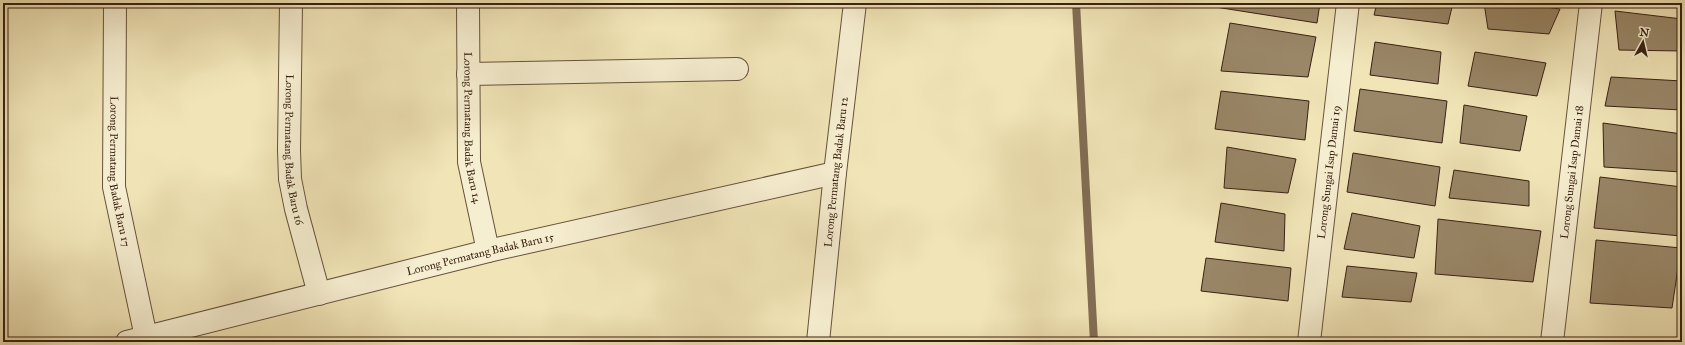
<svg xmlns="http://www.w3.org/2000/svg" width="1685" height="345" font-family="'IM FELL Great Primer',serif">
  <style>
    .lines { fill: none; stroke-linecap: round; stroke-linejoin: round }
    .stream { stroke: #826e54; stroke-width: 8 }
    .building { fill: #998768; stroke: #392113 }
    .minor-casing { stroke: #67523c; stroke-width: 24 }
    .minor { stroke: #f6eed0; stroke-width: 22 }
    .labels { text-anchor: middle; stroke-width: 3; stroke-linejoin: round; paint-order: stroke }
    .street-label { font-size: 11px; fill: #392113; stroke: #f6eed0 }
  </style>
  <rect width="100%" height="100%" fill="#f1e5b7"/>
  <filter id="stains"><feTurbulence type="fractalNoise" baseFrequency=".005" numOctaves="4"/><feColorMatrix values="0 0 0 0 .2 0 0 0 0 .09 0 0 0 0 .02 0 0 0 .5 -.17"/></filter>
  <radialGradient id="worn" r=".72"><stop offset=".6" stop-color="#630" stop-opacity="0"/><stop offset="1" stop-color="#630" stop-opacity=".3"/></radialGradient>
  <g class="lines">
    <path class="stream" d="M1076,3L1094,342"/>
  </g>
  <path class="building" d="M1210,3H1320L1317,23L1209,6Z
    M1377,3H1453L1448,24L1374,15Z
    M1484,3H1517L1560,9L1549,34L1488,29Z
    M1615,11L1682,19V51L1619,50Z
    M1230,23L1316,37L1308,77L1221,71Z
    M1375,42L1441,52L1438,84L1370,75Z
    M1475,52L1546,63L1537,96L1468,86Z
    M1611,77L1682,81V110L1605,106Z
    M1360,89L1447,101L1442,143L1354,131Z
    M1221,91L1309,101L1305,140L1215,129Z
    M1464,105L1527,116L1520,151L1460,143Z
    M1603,123L1682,134L1681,172L1604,167Z
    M1227,147L1296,159L1288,193L1224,188Z
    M1353,153L1440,167L1435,206L1347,192Z
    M1454,170L1529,181V206L1449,198Z
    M1600,177L1682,187L1681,236L1594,228Z
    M1221,203L1285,214L1284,251L1215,242Z
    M1352,213L1420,226L1414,258L1344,249Z
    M1438,219L1541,231L1533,282L1435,274Z
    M1596,240L1681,248L1672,308L1590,303Z
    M1206,258L1291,268L1288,301L1201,291Z
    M1347,266L1417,273L1411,302L1342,297Z"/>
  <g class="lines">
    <defs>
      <g id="minor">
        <path id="s1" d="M115,3L114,187L146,337"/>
        <path id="s2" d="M291,3L289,150L290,179L296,209L319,294"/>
        <path id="s3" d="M468,3L469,162L488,251"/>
        <path d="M468,74L737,69"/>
        <path id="s4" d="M127,342L488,251L835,173"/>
        <path id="s5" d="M818,342L835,173L855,3"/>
        <path id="s6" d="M1309,342L1348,3"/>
        <path id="s7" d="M1552,342L1591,3"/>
      </g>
    </defs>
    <use href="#minor" class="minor-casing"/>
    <use href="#minor" class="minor"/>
  </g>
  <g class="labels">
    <g class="street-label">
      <text dy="4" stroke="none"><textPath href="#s3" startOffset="125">Lorong Permatang Badak Baru 14</textPath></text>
      <text dy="4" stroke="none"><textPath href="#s2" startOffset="147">Lorong Permatang Badak Baru 16</textPath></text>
      <text dy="4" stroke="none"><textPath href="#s1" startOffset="169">Lorong Permatang Badak Baru 17</textPath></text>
      <text dy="4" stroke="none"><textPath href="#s5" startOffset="171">Lorong Permatang Badak Baru 12</textPath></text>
      <text dy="4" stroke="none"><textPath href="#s6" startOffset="171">Lorong Sungai Isap Damai 19</textPath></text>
      <text dy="4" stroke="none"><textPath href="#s7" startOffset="171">Lorong Sungai Isap Damai 18</textPath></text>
      <text dy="4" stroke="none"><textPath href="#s4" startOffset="364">Lorong Permatang Badak Baru 15</textPath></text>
    </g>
  </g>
  <rect width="1685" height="345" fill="none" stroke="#f1e5b7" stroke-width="16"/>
  <rect x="4" y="4" width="1677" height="337" fill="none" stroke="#392113" stroke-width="2"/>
  <rect x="8" y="8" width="1669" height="329" fill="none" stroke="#392113"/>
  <g transform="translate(1643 42) rotate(8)" stroke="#f6eed0" stroke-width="3" paint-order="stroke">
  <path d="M0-3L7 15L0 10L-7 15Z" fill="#392113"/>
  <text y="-6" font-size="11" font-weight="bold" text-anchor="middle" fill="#392113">N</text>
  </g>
  <rect width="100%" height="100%" filter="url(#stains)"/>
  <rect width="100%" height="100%" fill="url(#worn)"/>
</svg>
